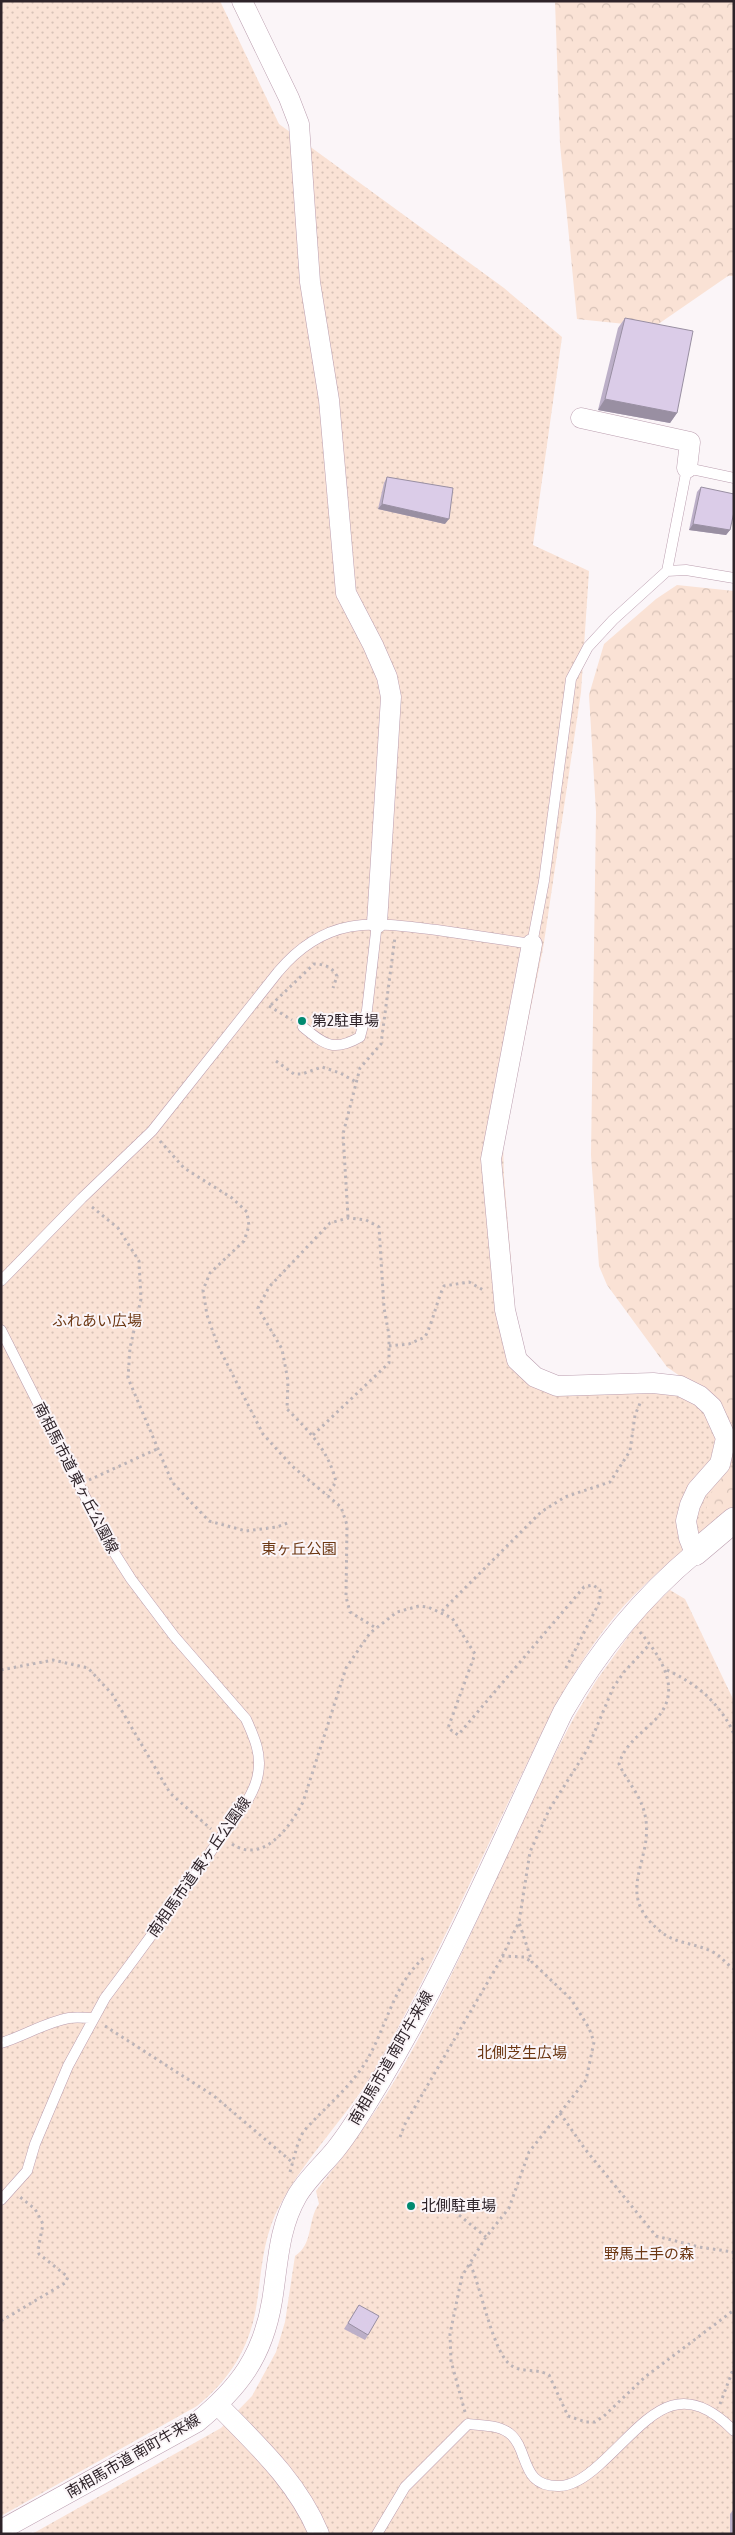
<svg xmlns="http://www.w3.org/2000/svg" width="735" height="2535" font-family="'Asap Condensed','Noto Sans JP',sans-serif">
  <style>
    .forest { fill: url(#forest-crowns) }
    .park { fill: url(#park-dots) }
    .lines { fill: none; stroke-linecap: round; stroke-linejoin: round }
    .service-casing { stroke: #bb9eaf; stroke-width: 11 }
    .minor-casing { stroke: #bb9eaf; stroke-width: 21 }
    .tertiary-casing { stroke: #bb9eaf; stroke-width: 26 }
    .path { stroke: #bcb4b8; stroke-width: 3; stroke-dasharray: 2.5 4; stroke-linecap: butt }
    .service { stroke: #fff; stroke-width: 10 }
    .minor { stroke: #fff; stroke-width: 20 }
    .tertiary { stroke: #fff; stroke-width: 25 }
    .wall { fill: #bcafc8 }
    .shaded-wall { fill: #998fa2 }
    .building { fill: #dbcce8; stroke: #998fa2 }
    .poi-dot { fill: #018a70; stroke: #fbf5f8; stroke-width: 2 }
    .labels { text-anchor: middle; stroke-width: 4; stroke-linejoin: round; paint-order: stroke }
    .poi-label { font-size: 15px; fill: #2e2329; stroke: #fbf5f8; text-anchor: start }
    .park-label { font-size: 15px; fill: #6c3712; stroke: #fbf5f8 }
    .street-label { font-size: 15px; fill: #2e2329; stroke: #fbf5f8 }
  </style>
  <defs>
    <pattern id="forest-crowns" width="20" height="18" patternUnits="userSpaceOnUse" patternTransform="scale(1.25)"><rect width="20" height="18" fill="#fae2d5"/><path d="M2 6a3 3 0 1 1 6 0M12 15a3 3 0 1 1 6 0" fill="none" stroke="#d7c2b7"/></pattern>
    <pattern id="park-dots" width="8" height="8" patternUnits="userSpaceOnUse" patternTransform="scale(1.25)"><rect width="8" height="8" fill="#fae2d5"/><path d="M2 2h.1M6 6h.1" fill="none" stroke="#d7c2b7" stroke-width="1.8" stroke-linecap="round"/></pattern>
  </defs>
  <rect width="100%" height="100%" fill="#fbf5f8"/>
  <path class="forest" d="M555,1H734V276H728L654,327L577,319L560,144Z
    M677,585L734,591V1510L712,1527L697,1515L704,1393L667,1367L607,1285L599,1266L591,1155L596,812L589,695L604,644L656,599Z"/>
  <path class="park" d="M1,1H220L279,124L504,288L562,337L533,545L589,571L581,692L543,949L503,1142L504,1176L517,1334L527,1357L541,1369L561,1377L690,1379L722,1403L734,1425V1461L707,1499V1509L722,1514L729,1511C693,1542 654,1573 622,1608C595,1638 575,1672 555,1706C495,1826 442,1951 376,2068C348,2116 306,2156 280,2205C263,2236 262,2268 257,2302C251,2345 231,2379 197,2406L1,2516Z
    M670,1590L685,1599L734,1701V2534H32L221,2428L252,2396L276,2352L285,2322L295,2256C314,2244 307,2220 319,2204L316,2191C344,2155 372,2119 395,2080C465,1963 511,1834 576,1714L596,1681L642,1617Z"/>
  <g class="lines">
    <defs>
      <path id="service" d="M667,571L686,570L734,578
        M303,1027C325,1045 334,1052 360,1037L367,1010L377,923
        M1,1281L82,1198L152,1131L278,972C325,916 370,921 437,930C469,935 500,939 532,944L544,881L571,679L588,647L613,620L667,571L687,468L734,478
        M1,1330L110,1546L131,1579L174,1636L246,1719C254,1737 262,1754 258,1774C254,1798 234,1818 221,1837C184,1891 145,1945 105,1998L68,2066L35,2144L27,2171L1,2200
        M1,2043C24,2036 46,2022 69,2018C77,2017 85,2018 93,2018
        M377,2534L405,2487L468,2424C480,2425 498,2425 509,2433C530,2449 519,2487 559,2486C574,2486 588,2475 599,2465C646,2423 675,2371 734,2431"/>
      <path id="minor" d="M242,1L289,98L299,124L310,282L329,400L346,593L373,645L387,677L391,697L377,923
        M581,418L690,442L687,468
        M218,2405C256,2444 298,2482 319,2534
        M1,2530L197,2422C239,2388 263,2356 272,2301C278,2265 278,2229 297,2196C307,2179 324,2164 336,2149C353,2128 367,2103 381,2080C451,1963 504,1835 563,1712C598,1651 641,1598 695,1553L689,1538L686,1521L690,1505L697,1490L720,1464L726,1438L712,1407L700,1396L680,1386L653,1383L557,1386L535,1377L517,1360L505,1310L491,1159L532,944"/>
      <path id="tertiary" d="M695,1553L734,1520"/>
    </defs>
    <use href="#service" class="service-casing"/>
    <use href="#minor" class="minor-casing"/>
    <use href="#tertiary" class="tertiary-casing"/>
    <path class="path" d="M271,1005L314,964C324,964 332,967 337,976L333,988
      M269,1006L292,1020
      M276,1061L294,1074H302L322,1067L340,1073L356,1082
      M160,1141L184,1168L232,1198L247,1212L249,1226L244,1241L210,1273L203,1290L207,1315L218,1346L263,1434L292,1466L341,1507L347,1525L346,1597L350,1612L376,1628
      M92,1207L118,1228L139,1261L141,1299L130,1348L128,1378L172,1482L209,1521L246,1531L277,1527L290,1522
      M348,1217L343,1134L360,1068L381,1044L395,937
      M389,1346L409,1344L425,1337C434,1319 436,1303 444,1286L469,1282L485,1291
      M313,1435L389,1363V1335L384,1308L379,1227L366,1220L348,1218L330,1223L269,1287L258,1308L282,1349L288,1381L287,1409C309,1431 329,1451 336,1482L327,1495
      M89,1480L157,1449
      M442,1611L541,1512L565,1497L610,1482L630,1451L635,1415L641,1401
      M640,1632C661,1657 684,1691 655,1720C641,1734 625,1744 619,1764C627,1782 641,1795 645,1815C655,1861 612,1892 660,1931C675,1944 696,1943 713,1952C721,1956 726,1964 734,1969
      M1,1670L53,1660L88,1668L112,1694L170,1793L211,1829
      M667,1670C697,1684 720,1703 734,1734
      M232,1844C263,1865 290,1827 303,1802L346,1668L370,1633L397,1612L419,1606L428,1607L452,1618L475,1654L448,1728L458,1735L584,1587L593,1585L600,1590V1601L565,1670
      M502,1956L524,1957L532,1962
      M105,2026L214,2096L292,2162
      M560,2113L585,2149L656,2236L699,2247L733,2252
      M400,2137L405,2124L500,1961L519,1922L530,1852L549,1810L587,1750L613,1688L624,1672L650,1644
      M290,2172L298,2143L303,2132C324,2108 351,2087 367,2060C387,2026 394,1982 426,1956
      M454,2211L486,2237
      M733,2251L734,2259
      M470,2264C481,2286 493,2355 512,2366C523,2373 537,2368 549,2375L568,2416L586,2422H595L604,2416L645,2377L734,2310
      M1,2321L65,2283L68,2277L39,2254L38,2250L43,2224L35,2209L20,2197
      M720,2404L734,2367
      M465,2412L451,2361L450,2334L462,2276L486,2237L509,2208L529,2152L586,2080L594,2042L589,2028L571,1999L532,1962L519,1922"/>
    <use href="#service" class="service"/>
    <use href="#minor" class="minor"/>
    <use href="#tertiary" class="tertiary"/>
  </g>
  <path class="wall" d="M625,318L677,413L670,423L598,410L618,328Z
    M387,477L445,524L378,509L384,483Z
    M701,487L730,530L726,535L689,530L697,492Z
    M359,2305L368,2335L365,2340L344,2329Z
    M734,2509V2534H730V2514Z"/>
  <path class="shaded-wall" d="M605,399L677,413L670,423L598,410Z
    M382,504L449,519L445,524L378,509Z
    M693,524L730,530L726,535L689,530Z"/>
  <path class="building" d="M625,318L693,331L677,413L605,399Z
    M387,477L453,488L449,519L382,504Z
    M701,487L734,494V512L730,530L693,524Z
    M359,2305L379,2316L368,2335L348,2323Z"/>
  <g class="poi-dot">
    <circle cx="302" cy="1021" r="5"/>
    <circle cx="411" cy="2206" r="5"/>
  </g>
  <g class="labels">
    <g class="poi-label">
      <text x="312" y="1026">第2駐車場</text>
      <text x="421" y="2211">北側駐車場</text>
    </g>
    <g class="park-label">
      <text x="97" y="1326">ふれあい広場</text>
      <text x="299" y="1554">東ヶ丘公園</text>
      <text x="522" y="2058">北側芝生広場</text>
      <text x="649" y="2259">野馬土手の森</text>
    </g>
    <g class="street-label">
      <text transform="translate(76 1478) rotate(63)" y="5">南相馬市道 東ヶ丘公園線</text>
      <text transform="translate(199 1867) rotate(-55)" y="5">南相馬市道 東ヶ丘公園線</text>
      <text transform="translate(391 2058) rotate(-60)" y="5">南相馬市道 南町牛来線</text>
      <text transform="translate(133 2456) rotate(-30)" y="5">南相馬市道 南町牛来線</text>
    </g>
  </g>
  <rect width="735" height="2535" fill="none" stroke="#2e2329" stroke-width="5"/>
</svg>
